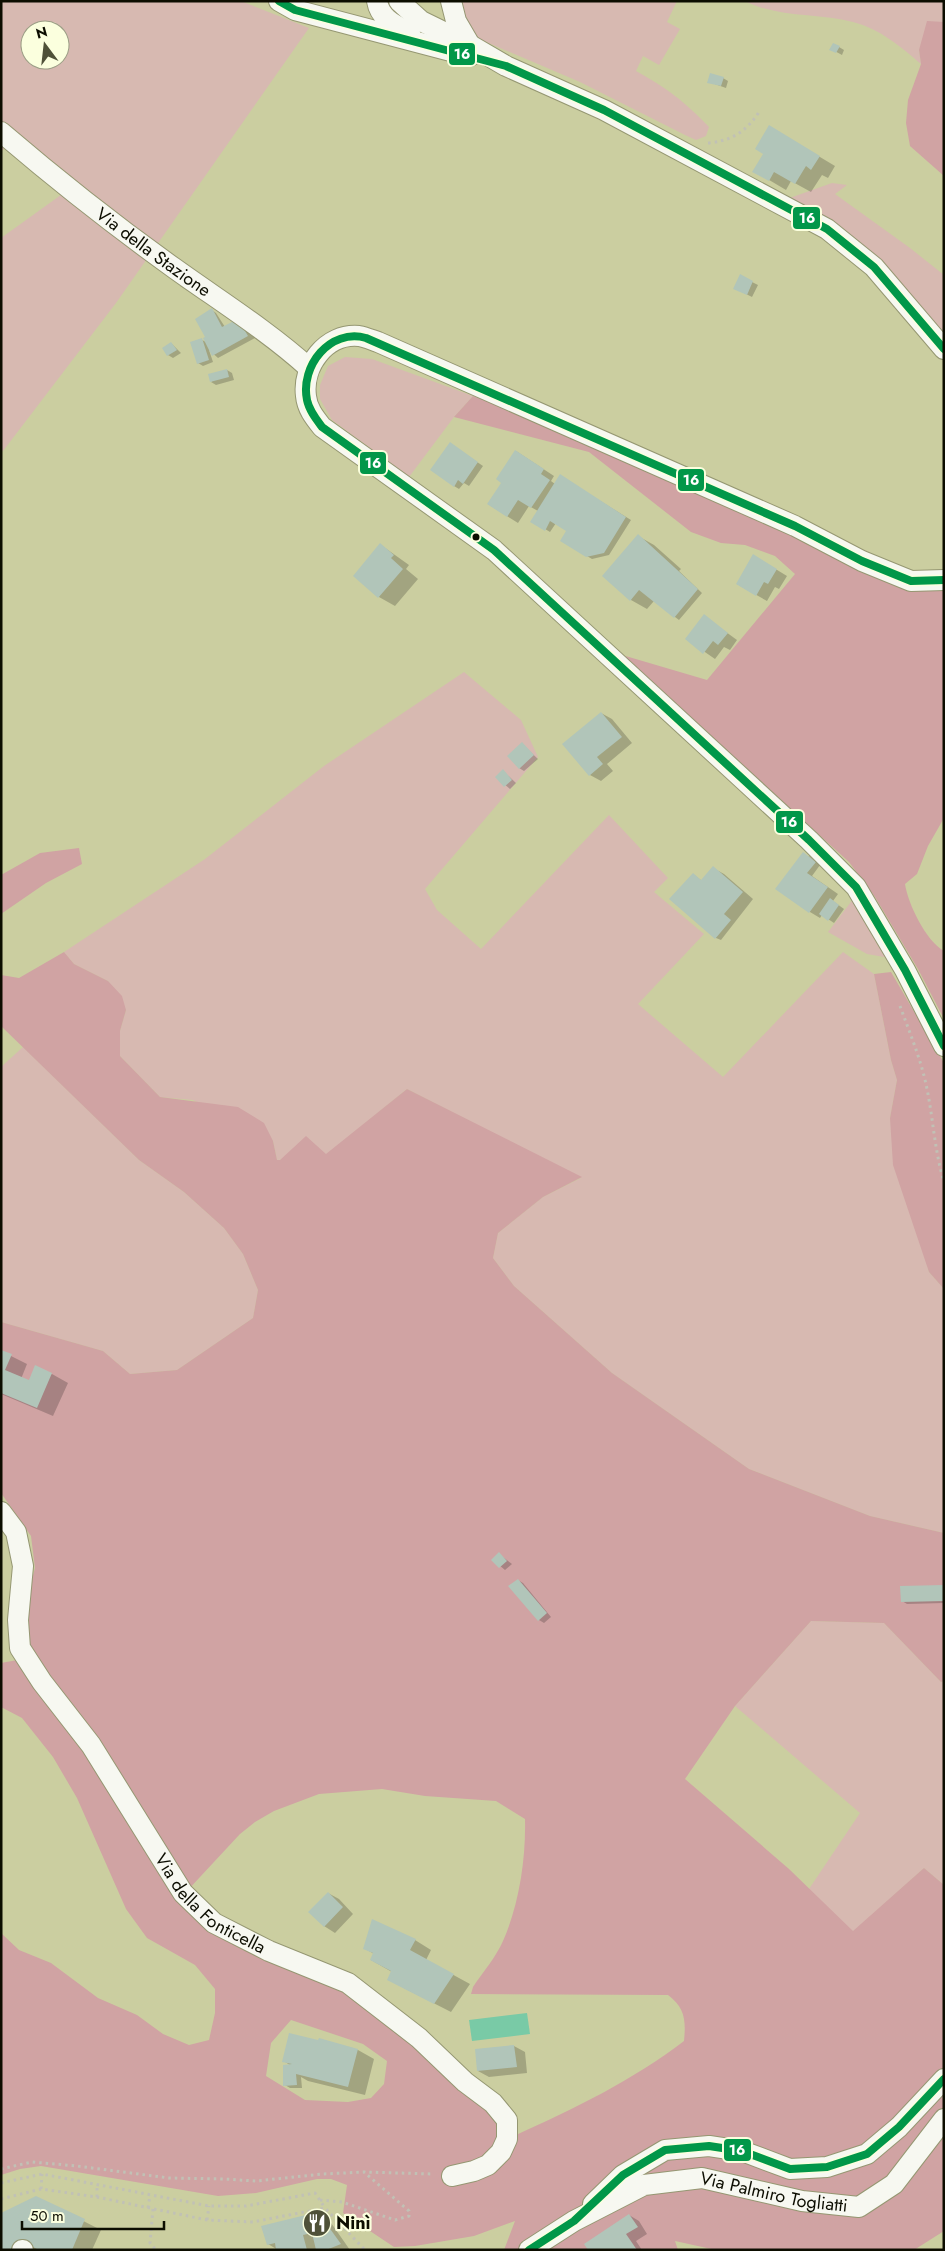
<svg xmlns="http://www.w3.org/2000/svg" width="945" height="2251" font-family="Jost,sans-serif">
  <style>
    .green { fill: #d7b9b1; fill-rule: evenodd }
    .forest { fill: #d0a3a3; fill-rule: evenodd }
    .water { fill: #79caa6 }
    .shadow { fill: #0003 }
    .building { fill: #b1c5b9 }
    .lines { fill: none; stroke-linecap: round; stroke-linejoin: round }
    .minor-casing { stroke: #959772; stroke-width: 22 }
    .path { stroke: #c1c1b5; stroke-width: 3; stroke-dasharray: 2.5 4; stroke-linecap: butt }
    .minor { stroke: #f7f8f1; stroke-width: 20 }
    .bus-1-casing { stroke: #fbffde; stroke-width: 11 }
    .bus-1 { stroke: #019749; stroke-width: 8 }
    .bus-dot { fill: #0c0d00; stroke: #fbffde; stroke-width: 2 }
    .labels { text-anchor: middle; stroke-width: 4.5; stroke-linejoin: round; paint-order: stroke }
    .street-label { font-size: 18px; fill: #0c0d00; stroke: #fbffde }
    .poi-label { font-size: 18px; font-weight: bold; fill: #0c0d00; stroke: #fbffde; text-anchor: start }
    .line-badge { stroke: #fbffde; stroke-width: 2 }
    .badge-label { font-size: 14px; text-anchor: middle; font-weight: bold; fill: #fff }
  </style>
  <rect width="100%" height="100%" fill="#cbcea0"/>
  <path class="green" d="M1,1H241L309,28L116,303L3,451L1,450V238L72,187L19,139L1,151ZM30,30H60V60H30Z
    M457,1H677L667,22L680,29L659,65L643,56L636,71C668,89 683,100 709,127L706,136L696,140L685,135L580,82L479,39L465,27Z
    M745,1H944V22L919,50L921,64C900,46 880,29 853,22C818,13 778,18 745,1Z
    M832,183L847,185L835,194L910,248L944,275V339L784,200Z
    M345,357L372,359L473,396L454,417L409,477L332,420L320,399V385L328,366Z
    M464,672L521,720L538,757L425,889L437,910L481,949L609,815L668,878L654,892L704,934L638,1004L723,1077L843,952L874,974L891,1060L897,1080L890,1118L929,1272L944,1289V1533L870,1516L749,1469L612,1373L514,1286L493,1258L498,1233L543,1197L581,1178L407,1089L326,1155L277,1160L273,1141L193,1100L160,1097L120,1056V1031L126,1010L108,981L74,964L64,952L205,859L324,766Z
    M854,898L890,958L867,954L828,932Z
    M23,1047L139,1160L184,1192L224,1228L243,1254L258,1290L253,1318L177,1370L130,1374L103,1351L1,1322V1067Z
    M811,1621L884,1623L941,1682L944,1681V1885L924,1868L853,1932L809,1889L860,1813L735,1706Z"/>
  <path class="forest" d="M927,21L944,22V176L910,146L906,123L908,100L921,64L919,50Z
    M473,396L581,436L944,585V818L928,846L917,874L905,884C908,904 926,941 944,951V1019L918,969L875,897L849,862L739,762L612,652L707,680L795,574L775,556L745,545L721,543L691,532L589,452L454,417Z
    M79,848L82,864L46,883L1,914V875L40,853Z
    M64,952L74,964L108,981L122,996L126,1010L120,1031V1056L160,1097L238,1107L264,1123L273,1141L277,1160H280L306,1136L326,1154L407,1089L582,1177L543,1197L498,1233L493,1258L514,1286L612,1373L749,1469L870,1516L944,1533V1681L941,1682L884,1623L811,1621L735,1706L685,1779L789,1869L853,1931L924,1868L944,1885V2231L914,2250H716L675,2241L678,2250H504L515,2221L474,2236L415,2246L394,2247L343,2213L347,2185L331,2179H317L256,2193L218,2196L41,2166L20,2169L1,2175V1933L19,1950L51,1963L98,1998L137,2015L163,2034L189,2045L209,2040L215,2013V1989L195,1965L147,1938L126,1909L77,1798L53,1757L22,1718L1,1707V1663L23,1659L180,1895L347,1987L516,2135C574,2109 633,2080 684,2041C686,2020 685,2008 668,1995L471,1994L473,1987C483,1972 496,1957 503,1941C519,1905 526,1859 525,1819L496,1801L425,1796L382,1789L319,1794L274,1811L255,1822L240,1834L187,1891L28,1654L23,1614L35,1568L31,1536L1,1493V1322L103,1351L130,1374L177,1370L253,1318L258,1290L243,1254L224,1228L184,1192L139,1160L1,1026V975L19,978ZM291,2020L363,2044L387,2061L384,2084L371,2098L348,2102L305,2100L266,2076L271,2043Z
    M891,972L944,1063V1289L929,1272L893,1165L890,1118L897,1080L891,1060L874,974Z"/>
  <path class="water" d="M527,2013L530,2034L472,2041L469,2020Z"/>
  <path class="shadow" d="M834,44L844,50L842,55L831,49Z
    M723,78L728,81L726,88L709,82Z
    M770,127L835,166L828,178L822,175L811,192L791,181L786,190L754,171L765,153Z
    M740,276L758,285L752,297L740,291Z
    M182,283L199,294L197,297L180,286Z
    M212,310L216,313L225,327L248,326L255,338L218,358L209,350L213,362L203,366L198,363L202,340L206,342Z
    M171,343L181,353L173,358L168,355Z
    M227,370L232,373L234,380L216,385L211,382Z
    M455,447L483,466L469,486L464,483L459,489L454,486Z
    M516,451L554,476L551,481L555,484L560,476L631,520L609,555L592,559L587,556L568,530L556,523L550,532L532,521L538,511L529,506L518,523L488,504L503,482Z
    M638,536L654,545L681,569L679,571L702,593L679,620L654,601L647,609L631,600Z
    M381,545L409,565L406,569L418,579L395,606L379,597Z
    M754,556L787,576L779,589L775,587L767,601L737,584Z
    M704,616L737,640L730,650L724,647L715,659L686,639Z
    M601,713L612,719L632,743L607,764L613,771L601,781L590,775Z
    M522,744L538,759L524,771L519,768Z
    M503,771L516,783L510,789L496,777Z
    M809,856L820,865L812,876L838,894L833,901L844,909L834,923L822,915L820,918L810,912L777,888Z
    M713,868L724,874L753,899L721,940L716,938L693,874L702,881Z
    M1,1351L27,1364L21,1379L29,1382L52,1374L68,1383L53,1416L1,1394Z
    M499,1554L512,1564L505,1570L493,1560Z
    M518,1580L523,1583L551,1617L544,1623L539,1620L510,1587Z
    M944,1586V1603L907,1604L902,1601Z
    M328,1893L339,1899L353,1914L335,1933L324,1926Z
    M415,1940L431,1950L426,1960L470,1984L451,2012L404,1988L392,1972L371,1960L374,1954L364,1948Z
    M319,2042L358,2050L374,2059L365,2095L308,2081L301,2077L302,2088H290L285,2085L291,2066L284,2061Z
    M514,2046L525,2052L527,2073L489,2077L478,2071Z
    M46,2202L101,2230L92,2250H24Z
    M318,2213L329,2220L350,2250H278L268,2244Z
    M629,2215L639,2221L647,2234L636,2241L642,2250H589Z"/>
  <path class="building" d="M833,43L840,46L836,53L829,50Z
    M710,73L724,77L721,86L707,83Z
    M769,125L820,156L811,170L806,166L795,184L774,172L769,181L752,172L763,154L755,149Z
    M740,274L753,281L747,295L733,289Z
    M212,308L222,327L238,319L248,336L212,356L203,338L205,337L195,319Z
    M202,338L209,360L197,364L190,342Z
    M171,342L177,350L167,356L162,348Z
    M227,369L229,377L210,382L208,374Z
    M450,442L478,462L463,484L458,480L454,487L430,470Z
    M515,450L544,469L541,474L550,480L531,508L518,500L507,517L487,504L501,483L496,479Z
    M560,474L626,517L604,553L586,557L560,541L566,531L550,521L545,531L530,522Z
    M638,534L698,589L674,618L639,590L630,601L602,576Z
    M380,543L394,555L391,558L403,569L378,598L353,576Z
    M753,554L777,569L768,584L764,582L756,596L736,584Z
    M704,614L728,633L718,645L713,641L703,654L685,639Z
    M601,712L622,737L597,757L603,764L589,776L562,744Z
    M522,742L534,755L519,769L507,756Z
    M503,769L512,780L504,787L495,777Z
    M803,852L816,862L807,873L828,887L809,913L775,889Z
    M713,866L743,892L724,914L731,920L715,939L669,899L693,873L701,880Z
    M830,898L839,905L828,921L819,914Z
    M1,1350L12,1354L5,1370L29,1380L35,1365L52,1373L37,1408L1,1393Z
    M499,1552L507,1561L499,1568L491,1560Z
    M518,1579L547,1613L538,1621L508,1586Z
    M944,1585V1601L901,1602L900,1586Z
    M328,1892L343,1907L324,1927L308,1912Z
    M372,1919L416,1939L410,1950L454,1974L434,2004L387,1980L391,1971L370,1960L373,1953L363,1949Z
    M289,2033L318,2040L319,2038L358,2049L348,2087L296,2074L297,2085L283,2086V2065L292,2064L282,2062Z
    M514,2045L517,2067L477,2071L475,2049Z
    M36,2196L85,2219L72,2250H39L27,2244L17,2250H1V2213Z
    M318,2212L341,2244L326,2250H316L312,2233L303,2235L307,2250H276L275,2243L267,2245L261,2226Z
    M629,2214L638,2227L626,2234L637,2250H588L584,2244Z"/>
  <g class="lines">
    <defs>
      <g id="minor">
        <path d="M279,1L295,10L470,56"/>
        <path d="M377,1C380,19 395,25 410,33"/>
        <path d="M399,1L421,21L470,45L506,66L604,110L827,229L874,267L944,349"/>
        <path d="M451,1L456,21L470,45"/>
        <path id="s1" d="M1,132C57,180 114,225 174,268C220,301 268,331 309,368"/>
        <path d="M944,580L911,581L862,561L795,526L378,342C372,340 365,337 359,336C326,333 302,366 306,396C307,408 314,417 322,427L494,550L809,840L856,887L905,970L944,1046"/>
        <path id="s2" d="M1,1512L16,1532L23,1566L18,1620L20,1648L42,1682L91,1745L183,1893L214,1923L269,1951L348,1983L419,2038L465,2082L493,2103L507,2120V2139L501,2152L488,2165L474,2171L452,2176"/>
        <path d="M593,2204L623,2175L665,2150L709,2146L742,2151L790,2169L827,2167L867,2154L899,2127L944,2079"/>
        <path d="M22,2250H23"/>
        <path id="s3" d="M529,2250L574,2221L644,2185L702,2178L802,2201L859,2207L894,2184L944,2119"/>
      </g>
    </defs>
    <use href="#minor" class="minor-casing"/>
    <path class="path" d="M708,143C731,141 746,132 759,112
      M900,1006C908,1028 917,1050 923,1072C933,1108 933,1146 944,1182
      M1,2169L32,2162L77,2166L169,2178L224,2179L256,2181L323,2174L364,2172L433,2174
      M1,2183L42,2174L209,2206H246L315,2193L325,2208
      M41,2189L42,2174
      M97,2197V2185
      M1,2199L41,2189L97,2197L207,2220L253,2222L325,2208L365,2250
      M320,2200L342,2202L395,2220L409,2216V2211L364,2172
      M148,2208L150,2195
      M153,2209L150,2243L156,2250
      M207,2220L209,2206"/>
    <use href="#minor" class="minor"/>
    <defs>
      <path id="bus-1" d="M279,1L295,10L506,66L604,110L827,229L874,267L944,349
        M944,580L911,581L862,561L795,526L366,338C330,328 300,366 307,400C309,410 316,419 322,427L494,550L809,840L856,887L905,970L944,1046
        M529,2250L574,2221L623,2175L665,2150L709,2146L742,2151L790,2169L827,2167L867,2154L899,2127L944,2079"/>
    </defs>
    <use href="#bus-1" class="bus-1-casing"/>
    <use href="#bus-1" class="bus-1"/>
  </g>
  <defs>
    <symbol id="restaurant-disc" viewBox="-11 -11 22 22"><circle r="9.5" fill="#4f5138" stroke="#fbffde"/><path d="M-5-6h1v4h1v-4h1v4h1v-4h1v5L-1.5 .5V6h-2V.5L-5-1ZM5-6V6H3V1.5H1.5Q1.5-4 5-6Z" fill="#fff"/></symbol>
  </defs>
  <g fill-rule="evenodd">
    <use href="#restaurant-disc" x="301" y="2207" width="32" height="32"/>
  </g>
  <circle class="bus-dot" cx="476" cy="537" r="4.5"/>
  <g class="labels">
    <g class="street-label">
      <text dy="6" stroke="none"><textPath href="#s1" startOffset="194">Via della Stazione</textPath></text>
      <text dy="6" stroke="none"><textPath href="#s2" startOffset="464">Via della Fonticella</textPath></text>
      <text dy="6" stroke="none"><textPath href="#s3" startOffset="264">Via Palmiro Togliatti</textPath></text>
    </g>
    <g class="poi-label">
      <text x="336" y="2229">Ninì</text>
    </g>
  </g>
  <g class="line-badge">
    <rect x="448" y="42" width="28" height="24" rx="5" fill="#019749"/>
    <rect x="792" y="206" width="29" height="24" rx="5" fill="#019749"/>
    <rect x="359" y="451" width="28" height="24" rx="5" fill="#019749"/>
    <rect x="677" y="468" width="28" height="24" rx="5" fill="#019749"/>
    <rect x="775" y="810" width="29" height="24" rx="5" fill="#019749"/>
    <rect x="723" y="2138" width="29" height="24" rx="5" fill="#019749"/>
  </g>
  <g class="badge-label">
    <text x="462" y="59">16</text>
    <text x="807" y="223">16</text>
    <text x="373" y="468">16</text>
    <text x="691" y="485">16</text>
    <text x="789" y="827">16</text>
    <text x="737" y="2155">16</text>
  </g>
  <rect width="945" height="2251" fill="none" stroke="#0c0d00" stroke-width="5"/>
  <g transform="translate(45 45) rotate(345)"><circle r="24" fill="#fbffde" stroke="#9b9e85"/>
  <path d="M0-4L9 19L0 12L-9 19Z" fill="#4f5138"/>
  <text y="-8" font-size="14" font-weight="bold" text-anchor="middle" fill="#0c0d00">N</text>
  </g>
  <path d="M22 2221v8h142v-8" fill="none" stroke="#0c0d00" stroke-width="2.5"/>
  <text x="30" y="2221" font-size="15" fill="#0c0d00" stroke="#fbffde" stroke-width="4" paint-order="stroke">50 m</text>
</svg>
